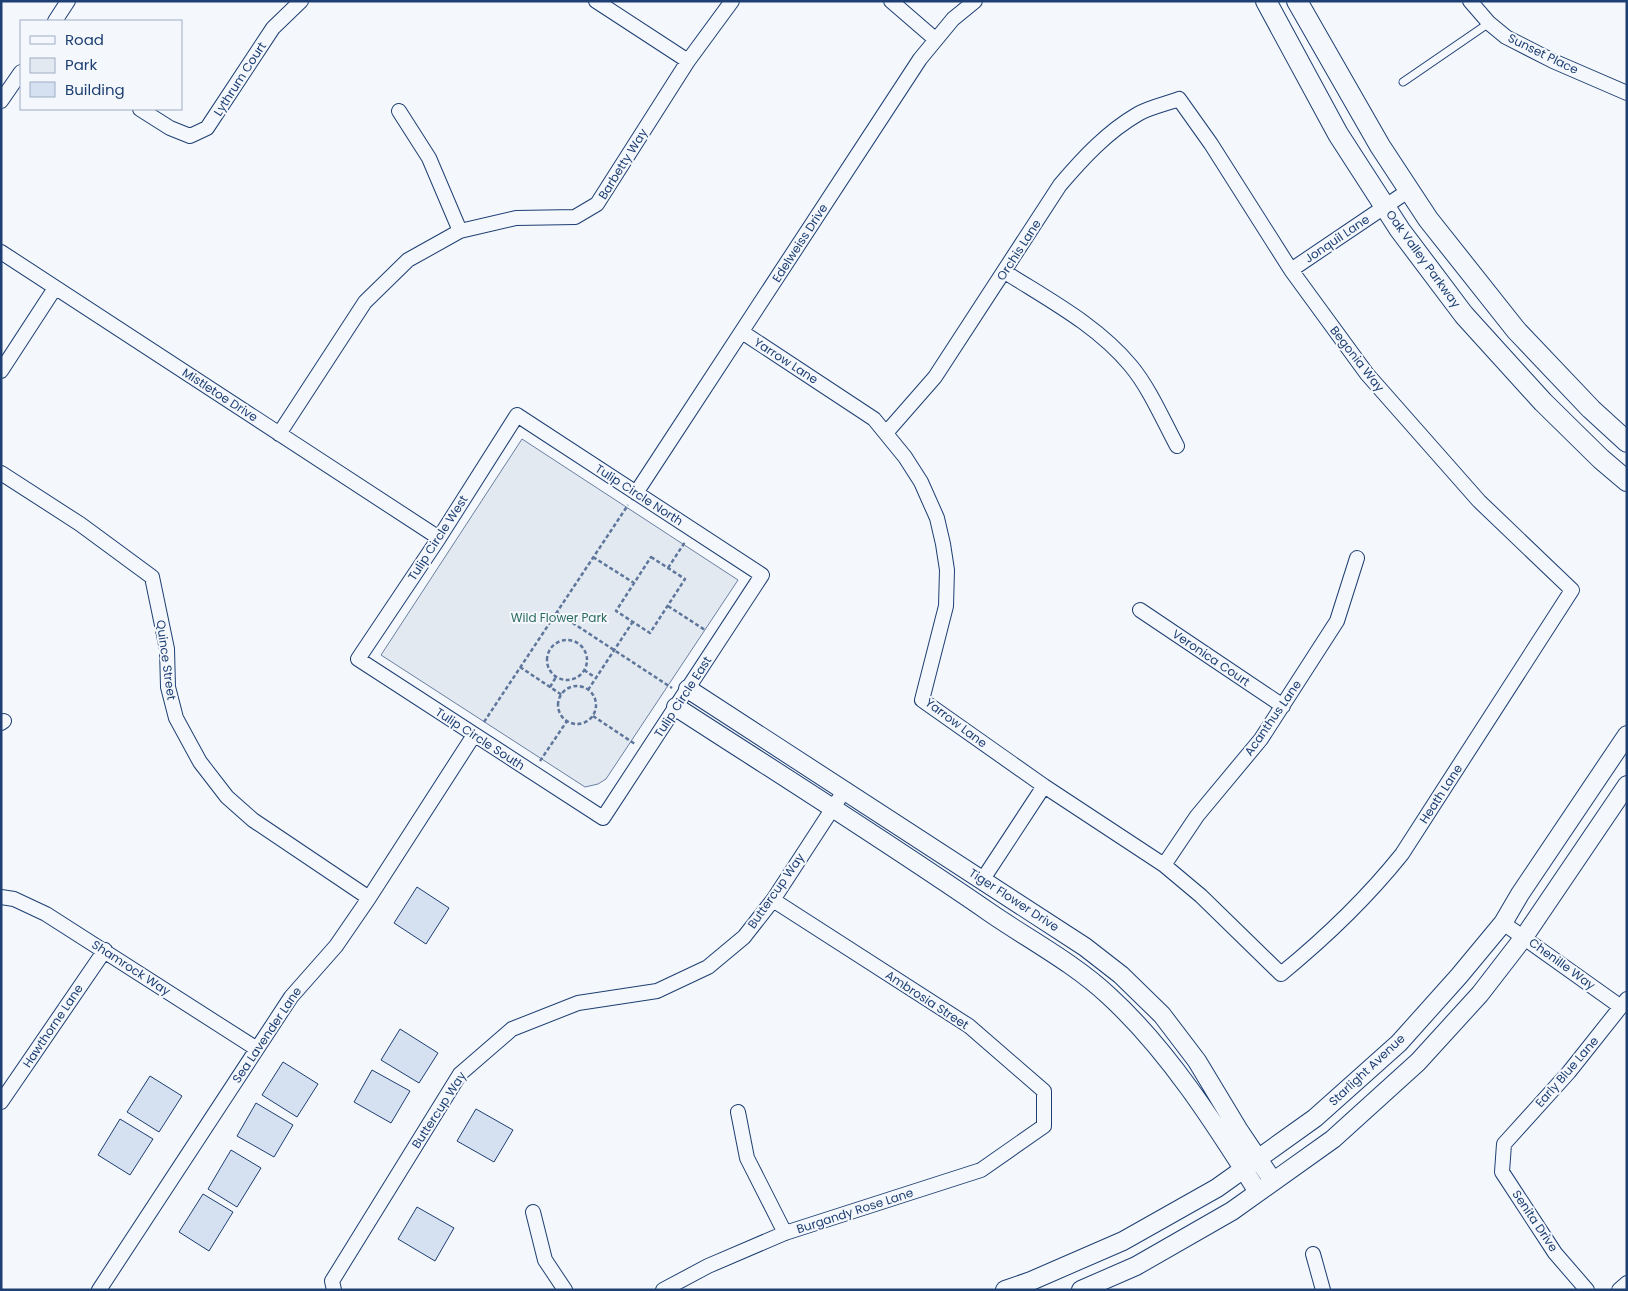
<svg xmlns="http://www.w3.org/2000/svg" width="1628" height="1291" font-family="Poppins,sans-serif">
  <style>
    .green { fill: #e3e9f0; stroke: #687fa3 }
    .building { fill: #d5e0f0; stroke: #1d3f73 }
    .lines { fill: none; stroke-linecap: round; stroke-linejoin: round }
    .service-casing { stroke: #1d3f73; stroke-width: 9 }
    .minor-casing { stroke: #1d3f73; stroke-width: 16 }
    .tertiary-casing { stroke: #1d3f73; stroke-width: 20 }
    .secondary-casing { stroke: #1d3f73; stroke-width: 22 }
    .path { stroke: #5e769c; stroke-width: 2.5; stroke-dasharray: 4 2.5; stroke-linecap: butt }
    .service { stroke: #f4f7fb; stroke-width: 7 }
    .minor { stroke: #f4f7fb; stroke-width: 14 }
    .tertiary { stroke: #f4f7fb; stroke-width: 18 }
    .secondary { stroke: #f4f7fb; stroke-width: 20 }
    .labels { text-anchor: middle; stroke-width: 4; stroke-linejoin: round; paint-order: stroke }
    .street-label { font-size: 12px; fill: #1d3f73; stroke: #f4f7fb }
    .park-label { font-size: 12px; fill: #2c6c60; stroke: #f4f7fb }
  </style>
  <rect width="100%" height="100%" fill="#f4f7fb"/>
  <path class="green" d="M522,439L738,580L606,779L598,784L585,787L381,655Z"/>
  <path class="building" d="M417,887L449,908L426,944L394,923Z
    M400,1029L438,1053L419,1083L381,1060Z
    M283,1062L318,1084L297,1117L262,1095Z
    M372,1070L410,1091L391,1123L354,1102Z
    M150,1076L182,1096L159,1132L127,1112Z
    M256,1103L293,1125L274,1157L237,1136Z
    M476,1109L513,1130L494,1162L457,1141Z
    M120,1119L153,1139L130,1175L98,1155Z
    M231,1150L261,1168L237,1207L208,1189Z
    M203,1194L233,1212L209,1251L179,1232Z
    M417,1207L454,1228L435,1261L398,1239Z"/>
  <g class="lines">
    <defs>
      <path id="service" d="M1403,82L1489,23"/>
      <path id="minor" d="M596,1L688,61
        M891,1L935,39
        M1470,1L1489,23L1506,37L1553,61L1627,93
        M55,21L68,1
        M1,101L21,72
        M140,109L170,128L190,136L207,128L273,28L301,1
        M399,111L429,158L460,231
        M1,252L439,538
        M1291,270L1408,191
        M1005,272C1049,300 1097,325 1131,366C1150,389 1163,420 1177,446
        M742,332L874,419L905,457L921,482L937,518L943,544L947,570L946,606L922,700L1044,786L1164,865L1201,896L1281,974C1325,938 1366,899 1402,854L1572,590L1479,501L1367,374L1291,270L1211,144L1179,99C1166,104 1150,107 1138,114C1107,132 1083,158 1060,185L935,377L886,433
        M1,371L55,288
        M517,415L762,575L603,818L358,659L439,538Z
        M279,434L365,302L408,260L460,231L516,218L575,217L597,204L688,61L732,1
        M1,473L80,524L152,577L167,649L168,687L176,718L200,762L227,797L253,820L369,898
        M636,493L920,59L953,19L975,1
        M1140,610L1283,706
        M1,723L4,721
        M1164,865L1197,816L1261,739L1337,621L1357,558
        M983,879L1044,786
        M1,897L14,899L46,914L257,1049
        M1503,923L1621,1007
        M1,1102L105,950
        M738,1112L747,1158L785,1233
        M533,1212L545,1260L565,1290
        M1313,1254L1323,1290
        M99,1290L291,997L336,946L369,898L474,735
        M334,1290L332,1281L460,1074L512,1029L578,1003L657,991L708,967L744,937L773,900L844,791
        M663,1290L708,1266L785,1233L981,1170L1044,1126V1091L969,1026L773,900
        M1587,1290L1555,1253L1502,1172L1504,1144L1569,1072L1627,999
        M1619,1290L1627,1283"/>
      <path id="tertiary" d="M688,689L1085,947L1121,975L1162,1015L1197,1061L1238,1129L1273,1181
        M676,707C781,775 886,841 989,912C1028,939 1074,963 1109,996C1168,1050 1215,1124 1258,1192
        M1005,1290L1031,1281L1123,1241L1217,1188L1315,1118L1399,1043L1459,976L1503,923L1520,894L1627,735
        M1081,1290L1136,1266L1232,1211L1333,1139L1418,1062L1480,994L1524,937L1627,785"/>
      <path id="secondary" d="M1266,1L1338,134L1400,230L1464,315L1543,402L1601,459L1627,481
        M1297,1L1380,146L1428,219L1516,330L1591,409L1627,442"/>
    </defs>
    <use href="#service" class="service-casing"/>
    <use href="#minor" class="minor-casing"/>
    <use href="#tertiary" class="tertiary-casing"/>
    <use href="#secondary" class="secondary-casing"/>
    <path class="path" d="M593,557L634,583
      M651,557L685,579L650,633L616,611Z
      M668,568L685,542
      M668,606L705,630
      M556,612L672,688
      M547 660a20 20 0 1 1 40 0a20 20 0 1 1-40 0Z
      M520,667L562,695
      M584,670L596,678
      M558 705a19 19 0 1 1 38 0a19 19 0 1 1-38 0Z
      M550,687L556,677
      M588,690L632,623
      M593,716L635,744
      M484,722L628,505
      M540,761L567,721"/>
    <use href="#service" class="service"/>
    <use href="#minor" class="minor"/>
    <use href="#tertiary" class="tertiary"/>
    <use href="#secondary" class="secondary"/>
  </g>
  <g class="labels">
    <g class="street-label">
      <text transform="translate(1543 54) rotate(26)" y="4">Sunset Place</text>
      <text transform="translate(240 79) rotate(-57)" y="4">Lythrum Court</text>
      <text transform="translate(623 164) rotate(-58)" y="4">Barbetty Way</text>
      <text transform="translate(1337 239) rotate(-34)" y="4">Jonquil Lane</text>
      <text transform="translate(800 243) rotate(-57)" y="4">Edelweiss Drive</text>
      <text transform="translate(1019 250) rotate(-57)" y="4">Orchis Lane</text>
      <text transform="translate(1423 259) rotate(54)" y="4">Oak Valley Parkway</text>
      <text transform="translate(1357 359) rotate(52)" y="4">Begonia Way</text>
      <text transform="translate(786 361) rotate(33)" y="4">Yarrow Lane</text>
      <text transform="translate(220 395) rotate(33)" y="4">Mistletoe Drive</text>
      <text transform="translate(639 495) rotate(33)" y="4">Tulip Circle North</text>
      <text transform="translate(438 538) rotate(-57)" y="4">Tulip Circle West</text>
      <text transform="translate(1211 658) rotate(34)" y="4">Veronica Court</text>
      <text transform="translate(166 660) rotate(82)" y="4">Quince Street</text>
      <text transform="translate(683 697) rotate(-57)" y="4">Tulip Circle East</text>
      <text transform="translate(1273 718) rotate(-55)" y="4">Acanthus Lane</text>
      <text transform="translate(956 723) rotate(37)" y="4">Yarrow Lane</text>
      <text transform="translate(480 739) rotate(33)" y="4">Tulip Circle South</text>
      <text transform="translate(1441 794) rotate(-57)" y="4">Heath Lane</text>
      <text transform="translate(776 891) rotate(-55)" y="4">Buttercup Way</text>
      <text transform="translate(1014 900) rotate(33)" y="4">Tiger Flower Drive</text>
      <text transform="translate(1562 964) rotate(36)" y="4">Chenille Way</text>
      <text transform="translate(131 968) rotate(33)" y="4">Shamrock Way</text>
      <text transform="translate(927 1000) rotate(33)" y="4">Ambrosia Street</text>
      <text transform="translate(53 1026) rotate(-56)" y="4">Hawthorne Lane</text>
      <text transform="translate(267 1035) rotate(-56)" y="4">Sea Lavender Lane</text>
      <text transform="translate(1367 1070) rotate(-43)" y="4">Starlight Avenue</text>
      <text transform="translate(1567 1072) rotate(-49)" y="4">Early Blue Lane</text>
      <text transform="translate(439 1110) rotate(-57)" y="4">Buttercup Way</text>
      <text transform="translate(855 1211) rotate(-18)" y="4">Burgandy Rose Lane</text>
      <text transform="translate(1535 1221) rotate(56)" y="4">Senita Drive</text>
    </g>
    <g class="park-label">
      <text x="559" y="622">Wild Flower Park</text>
    </g>
  </g>
  <rect width="1628" height="1291" fill="none" stroke="#1d3f73" stroke-width="5"/>
  <rect x="20" y="20" width="162" height="90" fill="#f4f7fb" stroke="#9eadc5"/>
  <rect x="30" y="36" width="25" height="8" fill="#f4f7fb" stroke="#9eadc5"/>
  <text x="65" y="45" font-size="15" fill="#1d3f73">Road</text>
  <rect x="30" y="58" width="25" height="15" fill="#e3e9f0" stroke="#9eadc5"/>
  <text x="65" y="70" font-size="15" fill="#1d3f73">Park</text>
  <rect x="30" y="82" width="25" height="15" fill="#d5e0f0" stroke="#9eadc5"/>
  <text x="65" y="95" font-size="15" fill="#1d3f73">Building</text>
</svg>
